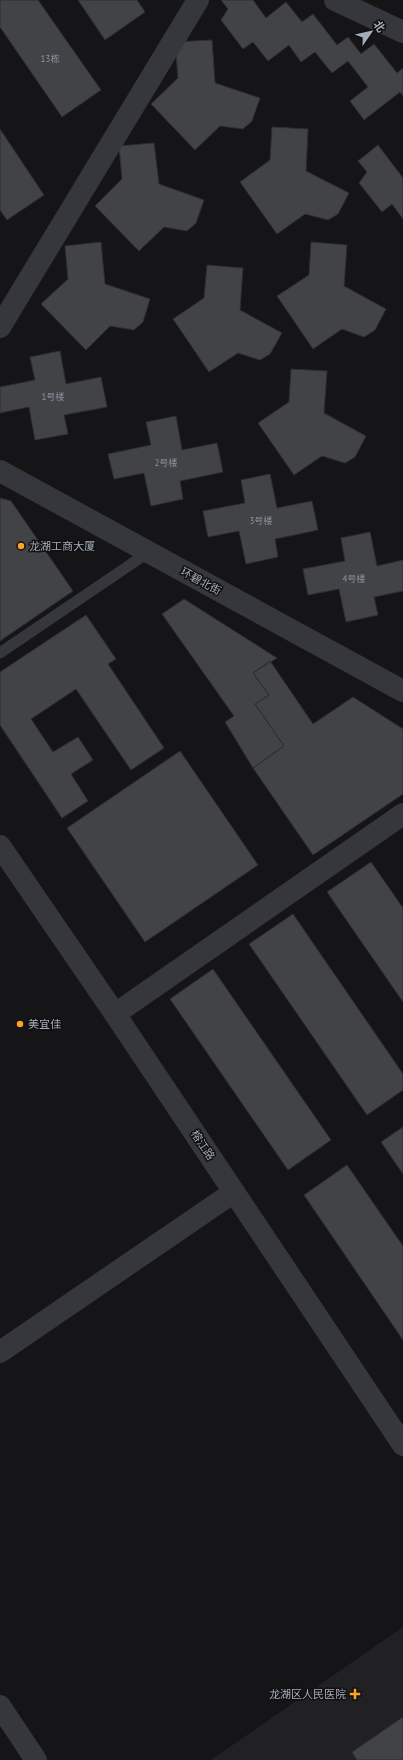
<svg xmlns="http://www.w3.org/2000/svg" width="403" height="1760" font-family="'PT Sans','Noto Sans SC',sans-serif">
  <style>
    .built { fill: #212124 }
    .building { fill: #414347; stroke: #2e2f33 }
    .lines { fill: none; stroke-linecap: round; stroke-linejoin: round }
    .service { stroke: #35373c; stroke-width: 11 }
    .minor { stroke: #35373c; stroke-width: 22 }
    .tertiary { stroke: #35373c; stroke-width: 22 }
    .poi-dot { fill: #ffa124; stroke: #101012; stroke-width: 1.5 }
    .labels { text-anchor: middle; stroke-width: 3; stroke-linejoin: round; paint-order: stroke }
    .number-label { font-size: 9px; fill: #8c929c }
    .poi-label { font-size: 11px; fill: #a5adb8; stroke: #101012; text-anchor: start }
    .street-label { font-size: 11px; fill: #a5adb8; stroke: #101012 }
  </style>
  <rect width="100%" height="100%" fill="#151517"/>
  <path class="built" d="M403,1627V1760H211Z"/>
  <path class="building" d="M0,0H38L101,90L62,117L0,27Z
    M78,0H137L145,12L105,40Z
    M221,0H253L266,18L286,2L302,22L313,14L337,45L348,37L361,54L374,44L397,73L403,68V96L400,92L364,120L350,101L368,87L348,61L332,73L315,52L301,62L289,45L268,61L253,42L243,49L221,20L228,9Z
    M212,40L215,83L260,98L252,121L243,129L220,126L195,150L151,104L178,78L175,42Z
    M272,127L308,129L306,171L349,193L338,214L328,220L305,214L277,234L240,182L270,160Z
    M0,129L44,195L7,220L0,210Z
    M154,143L159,184L204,200L196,223L187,231L164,227L139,251L95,206L122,179L119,146Z
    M378,145L403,178V219L392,204L382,212L359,183L367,172L358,161Z
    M101,242L105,284L150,299L143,322L134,330L110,326L86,350L41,304L68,279L65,246Z
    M311,242L347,245L344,286L386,309L375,330L364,337L342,329L313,349L277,296L309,275Z
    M207,265L243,268L240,310L282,333L270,354L260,360L238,353L209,372L173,319L204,298Z
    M60,351L66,384L101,377L107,407L64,415L68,434L35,440L29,407L0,413V387L35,380L30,357Z
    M291,369L327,371L324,413L366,436L355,457L345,463L322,456L294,475L258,423L289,402Z
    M176,416L182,450L217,443L223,472L180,481L183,499L151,506L144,473L114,479L108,454L151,445L146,422Z
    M270,474L277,508L312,501L318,530L275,539L278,557L246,564L239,531L208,537L203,511L245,503L241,480Z
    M0,498L11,501L73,591L0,641Z
    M370,532L377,566L403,560V591L374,597L378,615L346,622L339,589L308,595L303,569L345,561L341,538Z
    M184,599L277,658L253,673L269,695L255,704L284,746L253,768L225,722L234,716L162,614Z
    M86,615L116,659L108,664L164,748L131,770L76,689L31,719L53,752L78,737L93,760L71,774L88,801L62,818L0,725V672Z
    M270,661L313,724L353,697L403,729V794L313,855L253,768L284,746L255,704L269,695L253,673Z
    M180,751L258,865L145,942L67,828Z
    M371,862L403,908V1002L327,892Z
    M293,914L403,1074V1090L367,1115L249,944Z
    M213,969L331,1140L288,1170L170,999Z
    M403,1127V1174L381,1142Z
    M347,1165L403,1246V1340L304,1195Z
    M403,1717V1760H357L352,1752Z"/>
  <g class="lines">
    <path class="service" d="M0,653L149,552"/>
    <path class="minor" d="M335,0L403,32
      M0,327L198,0
      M0,471L403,691
      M115,1014L403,814
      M0,1352L234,1192
      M0,1706L36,1760"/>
    <path class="tertiary" d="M0,846L115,1014L403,1445"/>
  </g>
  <g class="poi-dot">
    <circle cx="21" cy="546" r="4"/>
    <circle cx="20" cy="1024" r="4"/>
    <path d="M353 1688h4v4h4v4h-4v4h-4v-4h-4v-4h4z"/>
  </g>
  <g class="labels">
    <g class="number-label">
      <text x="50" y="62">13栋</text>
      <text x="53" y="400">1号楼</text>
      <text x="166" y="466">2号楼</text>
      <text x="261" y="524">3号楼</text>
      <text x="354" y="582">4号楼</text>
    </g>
    <g class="poi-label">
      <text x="29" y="550">龙湖工商大厦</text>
      <text x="28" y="1028">美宜佳</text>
      <text x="346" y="1698" text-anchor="end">龙湖区人民医院</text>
    </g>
    <g class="street-label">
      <text transform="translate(201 581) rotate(29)" y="4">环碧北街</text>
      <text transform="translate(203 1145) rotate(56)" y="4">榕江路</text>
    </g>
  </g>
  <g transform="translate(371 32) rotate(56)" stroke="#101012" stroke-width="3" paint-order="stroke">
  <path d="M0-3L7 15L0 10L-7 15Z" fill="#a5adb8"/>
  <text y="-6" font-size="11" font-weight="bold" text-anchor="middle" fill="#a5adb8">北</text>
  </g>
</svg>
